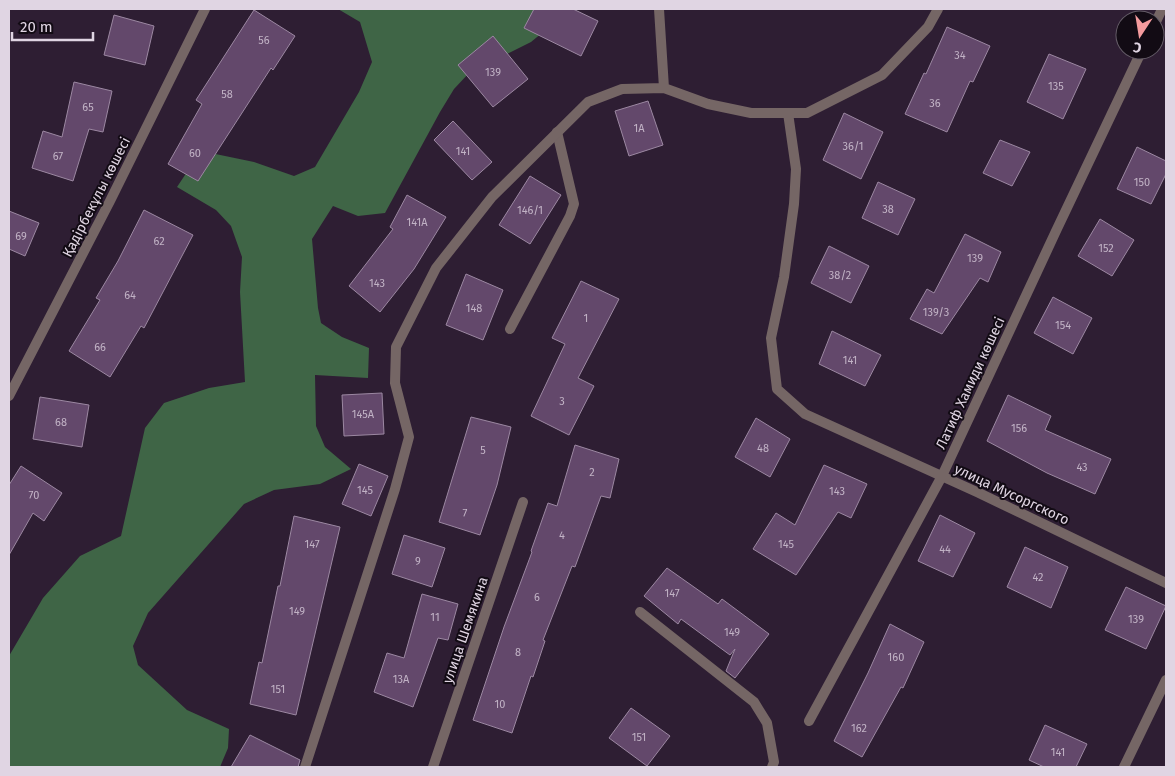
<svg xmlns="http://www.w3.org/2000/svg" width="1175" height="776" font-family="'Fira Sans',sans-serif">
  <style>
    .forest { fill: #3f6546 }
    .building { fill: #63486b; stroke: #9c88a2 }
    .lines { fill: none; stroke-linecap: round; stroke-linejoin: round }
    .lane { stroke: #756665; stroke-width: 10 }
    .street { stroke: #756665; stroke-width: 10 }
    .labels { text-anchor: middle; stroke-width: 4; stroke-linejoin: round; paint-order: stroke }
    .number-label { font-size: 11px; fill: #c1b2c5 }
    .street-label { font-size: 14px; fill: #e0d5e3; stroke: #120b14 }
  </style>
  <rect width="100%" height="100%" fill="#2e1e33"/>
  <path class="forest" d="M338,9H576L565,14L531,42L469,73L454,89L440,112L385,213L358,216L333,206L312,239L318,308L321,323L342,337L369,348L368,378L315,375L316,426L325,447L351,469L320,484L274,490L244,504L148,613L133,646L138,665L187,710L229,729L228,748L220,767H9V656L43,598L80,556L121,536L145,428L164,403L209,388L245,382L240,292L242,257L231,226L216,210L177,187L201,151L254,162L294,176L315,167L359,92L372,62L360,22Z"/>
  <path class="building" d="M534,9H573L598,21L581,56L524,28Z
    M254,10L295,36L273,70L271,68L198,181L168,164L202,104L196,100Z
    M114,15L154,26L145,65L104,55Z
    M947,27L990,46L973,82L970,81L947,132L905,114L924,73L926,74Z
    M493,36L528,79L493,107L458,65Z
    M1049,54L1086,69L1063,119L1027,102Z
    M74,82L112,91L103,132L89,129L73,181L32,168L43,131L62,137Z
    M648,101L663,145L629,156L615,111Z
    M844,113L883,132L861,179L823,160Z
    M453,121L492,162L472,180L434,140Z
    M1000,140L1030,152L1012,186L983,173Z
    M1137,147L1166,161V174L1151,204L1117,189Z
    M530,176L561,195L530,244L499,225Z
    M878,182L915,199L898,235L862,218Z
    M407,195L446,217L414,269L380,312L349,286L393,229L390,227Z
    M144,210L193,235L144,328L141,326L110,377L69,351L100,300L96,298L118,261Z
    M9,211L39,223L25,256L9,249Z
    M1100,219L1134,240L1112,276L1078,256Z
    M965,234L1001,252L988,282L980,278L942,334L910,319L927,289L934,293Z
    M829,246L869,266L851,303L811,283Z
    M466,274L503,290L483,340L446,325Z
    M581,281L619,299L578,378L594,386L569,435L531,416L565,344L552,338Z
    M1053,297L1092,318L1073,354L1034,333Z
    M832,331L881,355L865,386L819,364Z
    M382,393L384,434L344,436L342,395Z
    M1008,395L1051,416L1045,430L1111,459L1095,494L1047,473L987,441Z
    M40,397L89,405L82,447L33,439Z
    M471,417L511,427L497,485L480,535L439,522Z
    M756,418L790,439L770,477L735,457Z
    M575,445L619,459L610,498L601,496L575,567L572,566L543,640L545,641L533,677L531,676L512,733L473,720L504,627L532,552L531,551L548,503L557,506Z
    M359,464L388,476L371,516L342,504Z
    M824,465L867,484L851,518L838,512L796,575L753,549L776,513L795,525Z
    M21,466L62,493L44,521L33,513L9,555V485Z
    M940,515L975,533L953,577L918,561Z
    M294,516L340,527L296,715L250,704L259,662L262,663L278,586H280Z
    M404,535L445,548L432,587L392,574Z
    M1025,547L1068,567L1051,608L1007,587Z
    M667,568L718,604L722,599L769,634L735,678L726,671L735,649L730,655L681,619L678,624L644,596Z
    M1126,587L1166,606L1146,649L1105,630Z
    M422,594L458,604L448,640L438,638L413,707L374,692L387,653L404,658Z
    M890,624L924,642L903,688L901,687L862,757L834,741L868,673Z
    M631,708L670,736L647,766L609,738Z
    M1045,725L1087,744L1076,767H1044L1029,760Z
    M250,735L300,760L298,767H231Z"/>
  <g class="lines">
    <path class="lane" d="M510,329L570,216L574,204L557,132"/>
    <path class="street" d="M1155,24L1162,9
      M664,88L708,104L751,113H807L882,75L928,27L938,9
      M788,113L796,169L794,204L784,277L771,338L777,389L805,414L979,493L1166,583
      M9,396L110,201L205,9
      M640,612L754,702L767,723L774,762L772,767
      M809,721L942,476L1056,231L1142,50
      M305,767L395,489L409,437L395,383L396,347L436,268L492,197L588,102L622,89L664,88L659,9
      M433,767L523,502
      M1124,767L1166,680"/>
  </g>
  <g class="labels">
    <g class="number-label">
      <text x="264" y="44">56</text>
      <text x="960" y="59">34</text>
      <text x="493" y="76">139</text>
      <text x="1056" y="90">135</text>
      <text x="227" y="98">58</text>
      <text x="935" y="107">36</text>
      <text x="88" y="111">65</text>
      <text x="639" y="132">1А</text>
      <text x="853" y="150">36/1</text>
      <text x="463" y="155">141</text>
      <text x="195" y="157">60</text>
      <text x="58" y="160">67</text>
      <text x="1142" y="186">150</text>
      <text x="888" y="213">38</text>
      <text x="530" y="214">146/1</text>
      <text x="417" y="226">141А</text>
      <text x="21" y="240">69</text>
      <text x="159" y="245">62</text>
      <text x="1106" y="252">152</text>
      <text x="975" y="262">139</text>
      <text x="840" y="279">38/2</text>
      <text x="377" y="287">143</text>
      <text x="130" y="299">64</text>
      <text x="474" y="312">148</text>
      <text x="936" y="316">139/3</text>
      <text x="586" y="322">1</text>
      <text x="1063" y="329">154</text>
      <text x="100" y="351">66</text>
      <text x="850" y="364">141</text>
      <text x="562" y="405">3</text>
      <text x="363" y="418">145А</text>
      <text x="61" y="426">68</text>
      <text x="1019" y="432">156</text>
      <text x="763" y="452">48</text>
      <text x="483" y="454">5</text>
      <text x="1082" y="471">43</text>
      <text x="592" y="476">2</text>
      <text x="365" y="494">145</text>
      <text x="837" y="495">143</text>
      <text x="34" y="499">70</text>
      <text x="465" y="517">7</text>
      <text x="562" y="539">4</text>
      <text x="312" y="548">147</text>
      <text x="786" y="548">145</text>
      <text x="945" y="553">44</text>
      <text x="418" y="565">9</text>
      <text x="1038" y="581">42</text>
      <text x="672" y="597">147</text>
      <text x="537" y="601">6</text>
      <text x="297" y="615">149</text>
      <text x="435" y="621">11</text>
      <text x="1136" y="623">139</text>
      <text x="732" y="636">149</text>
      <text x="518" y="656">8</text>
      <text x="896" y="661">160</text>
      <text x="401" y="683">13А</text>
      <text x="278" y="693">151</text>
      <text x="500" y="708">10</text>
      <text x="859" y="732">162</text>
      <text x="639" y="741">151</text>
      <text x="1058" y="756">141</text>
    </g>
    <g class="street-label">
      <text transform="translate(96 197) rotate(-63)" y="5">Қадірбекұлы көшесі</text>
      <text transform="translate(970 383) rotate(-65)" y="5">Латиф Хамиди көшесі</text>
      <text transform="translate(1012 494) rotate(25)" y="5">улица Мусоргского</text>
      <text transform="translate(465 630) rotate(-71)" y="5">улица Шемякина</text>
    </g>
  </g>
  <rect width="1175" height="776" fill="none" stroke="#e0d5e3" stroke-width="20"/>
  <g transform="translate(1140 35) rotate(192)"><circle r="24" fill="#120b14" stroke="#645c67"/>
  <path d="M0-4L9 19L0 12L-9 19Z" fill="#f59b9e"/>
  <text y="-8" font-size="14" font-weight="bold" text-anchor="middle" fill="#e0d5e3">С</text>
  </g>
  <path d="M12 32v8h81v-8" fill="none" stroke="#e0d5e3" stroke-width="2.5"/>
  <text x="20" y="32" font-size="15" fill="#e0d5e3" stroke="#120b14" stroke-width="4" paint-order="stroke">20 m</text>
</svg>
